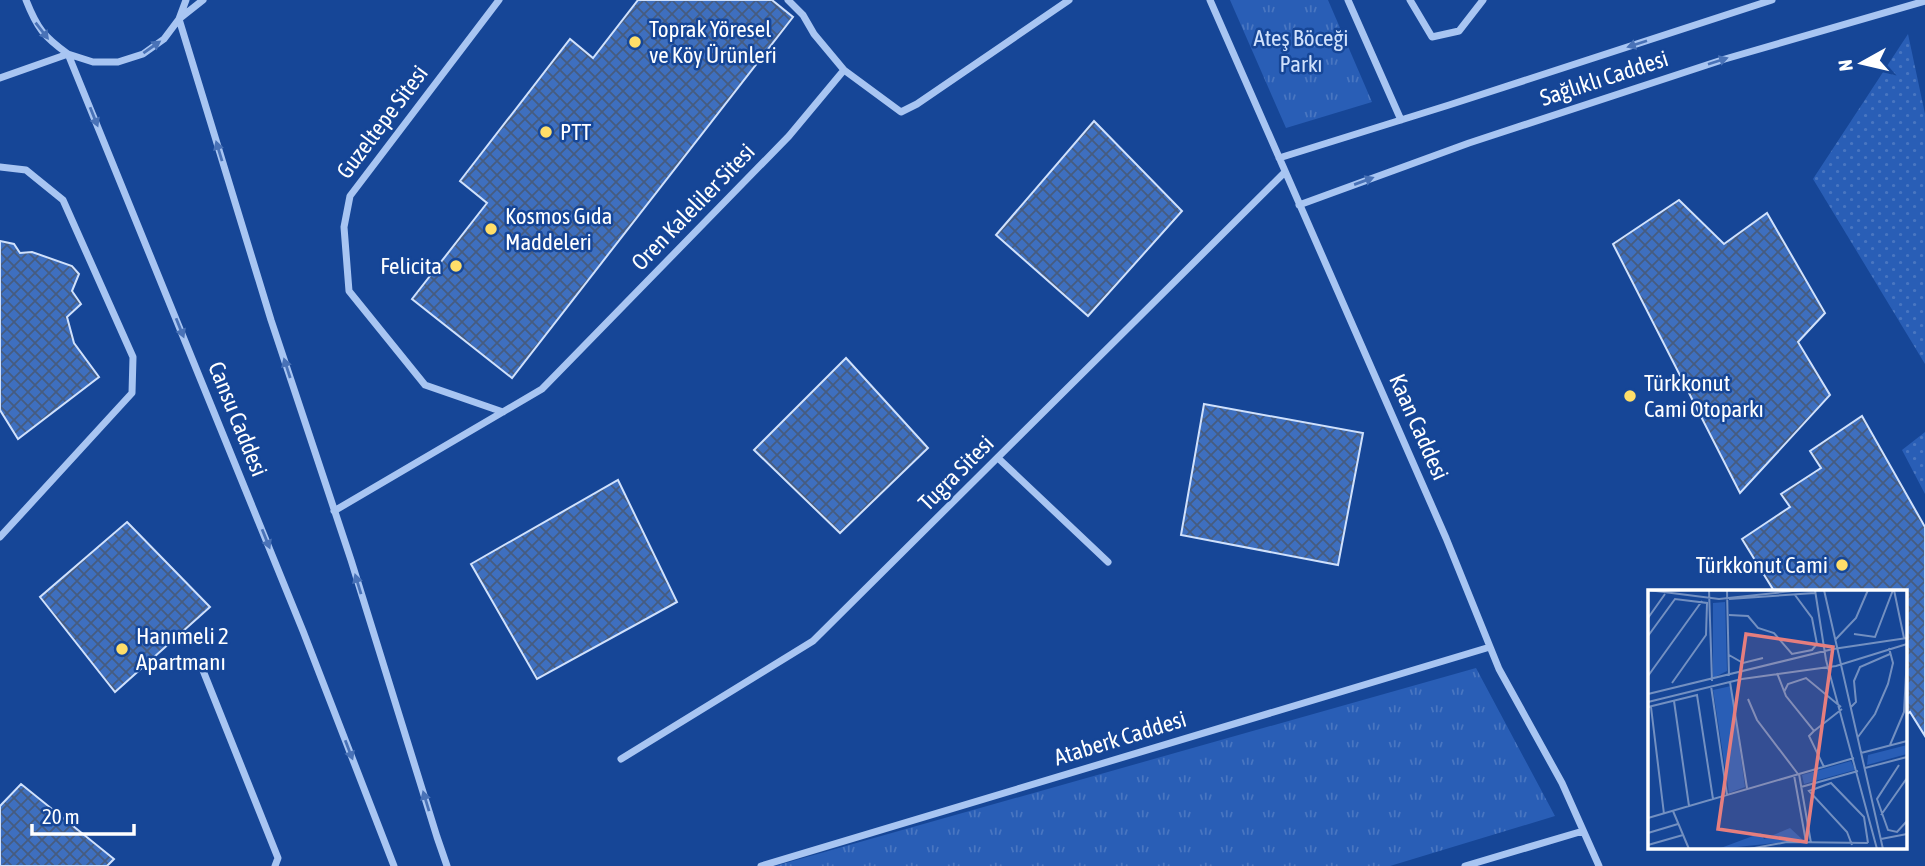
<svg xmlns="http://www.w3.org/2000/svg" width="1925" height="866" font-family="'Asap Condensed',sans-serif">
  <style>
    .grass { fill: url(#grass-dots) }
    .park { fill: url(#park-tufts) }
    .building { fill: url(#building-cross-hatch); stroke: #d0e1fc; stroke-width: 2 }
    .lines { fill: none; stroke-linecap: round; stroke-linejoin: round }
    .street { stroke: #a8c5f2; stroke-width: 7 }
    .oneway { fill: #4972b7 }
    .poi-dot { fill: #ffde69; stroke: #164697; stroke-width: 2.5 }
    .labels { text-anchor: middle; stroke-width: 5; stroke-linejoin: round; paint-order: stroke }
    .poi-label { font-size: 23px; fill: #fff; stroke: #164697; text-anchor: start }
    .park-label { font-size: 23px; fill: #d0e1fc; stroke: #164697 }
    .street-label { font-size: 23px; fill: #fff; stroke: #164697 }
    .inset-road { fill: none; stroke: #7390c1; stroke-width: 2 }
    .view { fill: #e67e7e; fill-opacity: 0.15; stroke: #e67e7e; stroke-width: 3.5 }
    .inset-edge { fill: none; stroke: #fff; stroke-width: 3.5 }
  </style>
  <defs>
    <pattern id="grass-dots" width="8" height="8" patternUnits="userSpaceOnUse" patternTransform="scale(1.75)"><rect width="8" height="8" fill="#295eb6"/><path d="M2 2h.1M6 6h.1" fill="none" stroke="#4976c1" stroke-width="1.8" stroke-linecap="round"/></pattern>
    <pattern id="park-tufts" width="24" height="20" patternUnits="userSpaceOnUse" patternTransform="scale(1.75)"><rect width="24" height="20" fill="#295eb6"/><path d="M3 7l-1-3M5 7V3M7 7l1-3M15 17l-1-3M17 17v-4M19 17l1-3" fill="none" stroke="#4976c1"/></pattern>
    <pattern id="building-cross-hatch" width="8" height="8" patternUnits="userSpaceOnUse" patternTransform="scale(1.75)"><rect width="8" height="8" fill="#3e6fbf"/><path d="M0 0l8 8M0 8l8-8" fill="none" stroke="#465c80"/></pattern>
  </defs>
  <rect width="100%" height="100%" fill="#164697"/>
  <path class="grass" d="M1908,34L1925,114V364L1813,179Z
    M1925,432V494L1902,450Z"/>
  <path class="park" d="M1230,0H1328L1372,102L1286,128Z
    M1476,668L1555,816L1390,866H775Z"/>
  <path class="building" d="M638,0H772L793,17L512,378L412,299L487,203L460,181L570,39L593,58Z
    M1094,121L1182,211L1088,316L996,235Z
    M1679,200L1724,244L1767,213L1825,313L1798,342L1830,395L1740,493L1613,244Z
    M0,241L14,244L20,253L32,252L72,266L79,274L72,291L81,304L67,317L74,343L99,377L18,439L0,410Z
    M846,358L928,448L840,533L754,450Z
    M1204,404L1363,433L1338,565L1181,535Z
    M1862,416L1925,527V736L1910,712L1906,715V591H1774L1742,539L1790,507L1781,494L1821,468L1810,451Z
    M618,480L677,602L537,679L471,564Z
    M127,522L210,607L115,692L40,597Z
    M21,784L114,859L107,866H0V806Z"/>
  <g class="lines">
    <path class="street" d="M26,0C37,28 44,37 68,54L303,631L394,866
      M186,0L179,19L271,320L351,560L437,837L447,866
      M499,0L350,196L344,227L349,291L425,385L503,412
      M788,0L803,15L814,34L844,70
      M1210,0L1446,538L1499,669L1562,783L1599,866
      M1348,0L1401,120
      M1410,0L1432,37L1459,31L1483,0
      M0,78L68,54L93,62H118L143,54L164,39L179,19L203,0
      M1279,158L1449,105L1772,0
      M0,167L26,170L63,200L133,357L132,393L0,537
      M1299,205L1469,143L1725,59L1925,1
      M998,458L1108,562
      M334,511L542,389L789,136L844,70L901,112L917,104L1069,0
      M202,668L278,858L275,866
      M621,759L813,641L1285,172
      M761,866L1490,647
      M1465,866L1583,831"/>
  </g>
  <defs><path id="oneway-solid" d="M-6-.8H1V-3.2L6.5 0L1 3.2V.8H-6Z" transform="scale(1.75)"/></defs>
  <g class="oneway">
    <use href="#oneway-solid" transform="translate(42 31) rotate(52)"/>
    <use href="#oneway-solid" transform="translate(1637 44) rotate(162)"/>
    <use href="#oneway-solid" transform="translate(152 47) rotate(-35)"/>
    <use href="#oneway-solid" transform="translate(1718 61) rotate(-18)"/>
    <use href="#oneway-solid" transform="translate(94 117) rotate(68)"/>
    <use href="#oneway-solid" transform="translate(219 151) rotate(-107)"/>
    <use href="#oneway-solid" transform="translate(1364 181) rotate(-20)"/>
    <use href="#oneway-solid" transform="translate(180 328) rotate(68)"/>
    <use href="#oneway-solid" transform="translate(287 368) rotate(-108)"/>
    <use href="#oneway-solid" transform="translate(266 539) rotate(68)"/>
    <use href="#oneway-solid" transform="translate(358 584) rotate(-107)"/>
    <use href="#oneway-solid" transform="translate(349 750) rotate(69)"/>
    <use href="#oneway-solid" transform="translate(426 801) rotate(-107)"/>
  </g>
  <g class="poi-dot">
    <circle cx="635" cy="42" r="7"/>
    <circle cx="546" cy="132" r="7"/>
    <circle cx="491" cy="229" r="7"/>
    <circle cx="456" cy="266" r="7"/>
    <circle cx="1630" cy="396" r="7"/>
    <circle cx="1842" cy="565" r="7"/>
    <circle cx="122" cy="649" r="7"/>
  </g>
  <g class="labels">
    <g class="poi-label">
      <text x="649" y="37">Toprak Yöresel<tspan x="649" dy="26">ve Köy Ürünleri</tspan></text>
      <text x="560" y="140">PTT</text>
      <text x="505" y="224">Kosmos Gıda<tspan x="505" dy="26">Maddeleri</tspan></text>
      <text x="442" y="274" text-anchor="end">Felicita</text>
      <text x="1644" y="391">Türkkonut<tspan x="1644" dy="26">Cami Otoparkı</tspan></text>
      <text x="1828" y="573" text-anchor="end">Türkkonut Cami</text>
      <text x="136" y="644">Hanımeli 2<tspan x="136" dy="26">Apartmanı</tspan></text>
    </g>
    <g class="park-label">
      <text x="1301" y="46">Ateş Böceği<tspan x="1301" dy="26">Parkı</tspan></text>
    </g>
    <g class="street-label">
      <text transform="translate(1604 78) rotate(-18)" y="8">Sağlıklı Caddesi</text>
      <text transform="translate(382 122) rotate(-53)" y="8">Guzeltepe Sitesi</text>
      <text transform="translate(693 207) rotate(-46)" y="8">Oren Kaleliler Sitesi</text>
      <text transform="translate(238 419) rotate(68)" y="8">Cansu Caddesi</text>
      <text transform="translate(1419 427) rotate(66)" y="8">Kaan Caddesi</text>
      <text transform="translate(956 473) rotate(-45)" y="8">Tugra Sitesi</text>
      <text transform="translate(1120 738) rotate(-17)" y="8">Ataberk Caddesi</text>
    </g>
  </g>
  <g transform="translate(1648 590)">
    <rect width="259" height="259" fill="#164697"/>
    <path d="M142,238L155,250L70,259L113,243L116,249Z" fill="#295eb6"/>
    <path d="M77,12L79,81L65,88V13ZM83,96L97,197L81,203L65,100ZM259,155V164L219,175L220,165ZM203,171L207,180L156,194L154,185Z" fill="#295eb6"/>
    <path class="inset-road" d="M0,0L71,9L154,0M61,0L64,91M79,0L81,86M167,0L178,70L229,259M176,0L235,259M246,0L256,48M81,9L167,3M81,25L100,26L110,38L126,43L144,64L164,60L169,54L164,28L147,5M0,28L17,4M206,44L227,47L245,0M0,46L27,9L59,13L58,45L24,93M187,50L208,28L220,0M81,65L95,73L115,68M129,83L138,106L166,141L161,146L176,177M0,86L54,11M82,92L99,198M63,96L79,205M136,102L140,94L158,88L193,117M0,104L185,59L259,48M100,109L109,130L150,184M26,111L41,216M0,112L94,89L188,76L259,54M0,117L49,105L65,209M3,117L16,224M203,117L208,112L206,91L212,77L242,64M166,141L194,119M210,147L227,124L240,94L245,73L241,58M242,155L256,122L259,66M213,163L259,151M251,175L229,209L240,240L249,242L259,231M217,178L259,167M151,184L163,253M146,185L158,252M153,197L210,181M25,221L41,259M233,225L259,188M0,228L206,168M0,243L30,234M233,249L259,244M0,255L35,245M204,255L199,242L161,201L183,193L216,227L220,253M101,259L139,252L220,253"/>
    <path class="view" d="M98,44L185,57L158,252L70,239Z"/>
    <rect width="259" height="259" class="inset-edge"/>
  </g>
  <g transform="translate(1862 63) rotate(262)" stroke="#164697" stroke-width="5" paint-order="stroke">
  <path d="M0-5L12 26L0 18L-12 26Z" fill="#ffffff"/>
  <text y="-10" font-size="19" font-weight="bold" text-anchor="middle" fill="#ffffff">N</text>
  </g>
  <path d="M32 824v10h102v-10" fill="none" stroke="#ffffff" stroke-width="3.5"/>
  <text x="42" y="824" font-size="21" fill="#ffffff" stroke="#164697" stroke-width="5" paint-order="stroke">20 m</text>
</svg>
